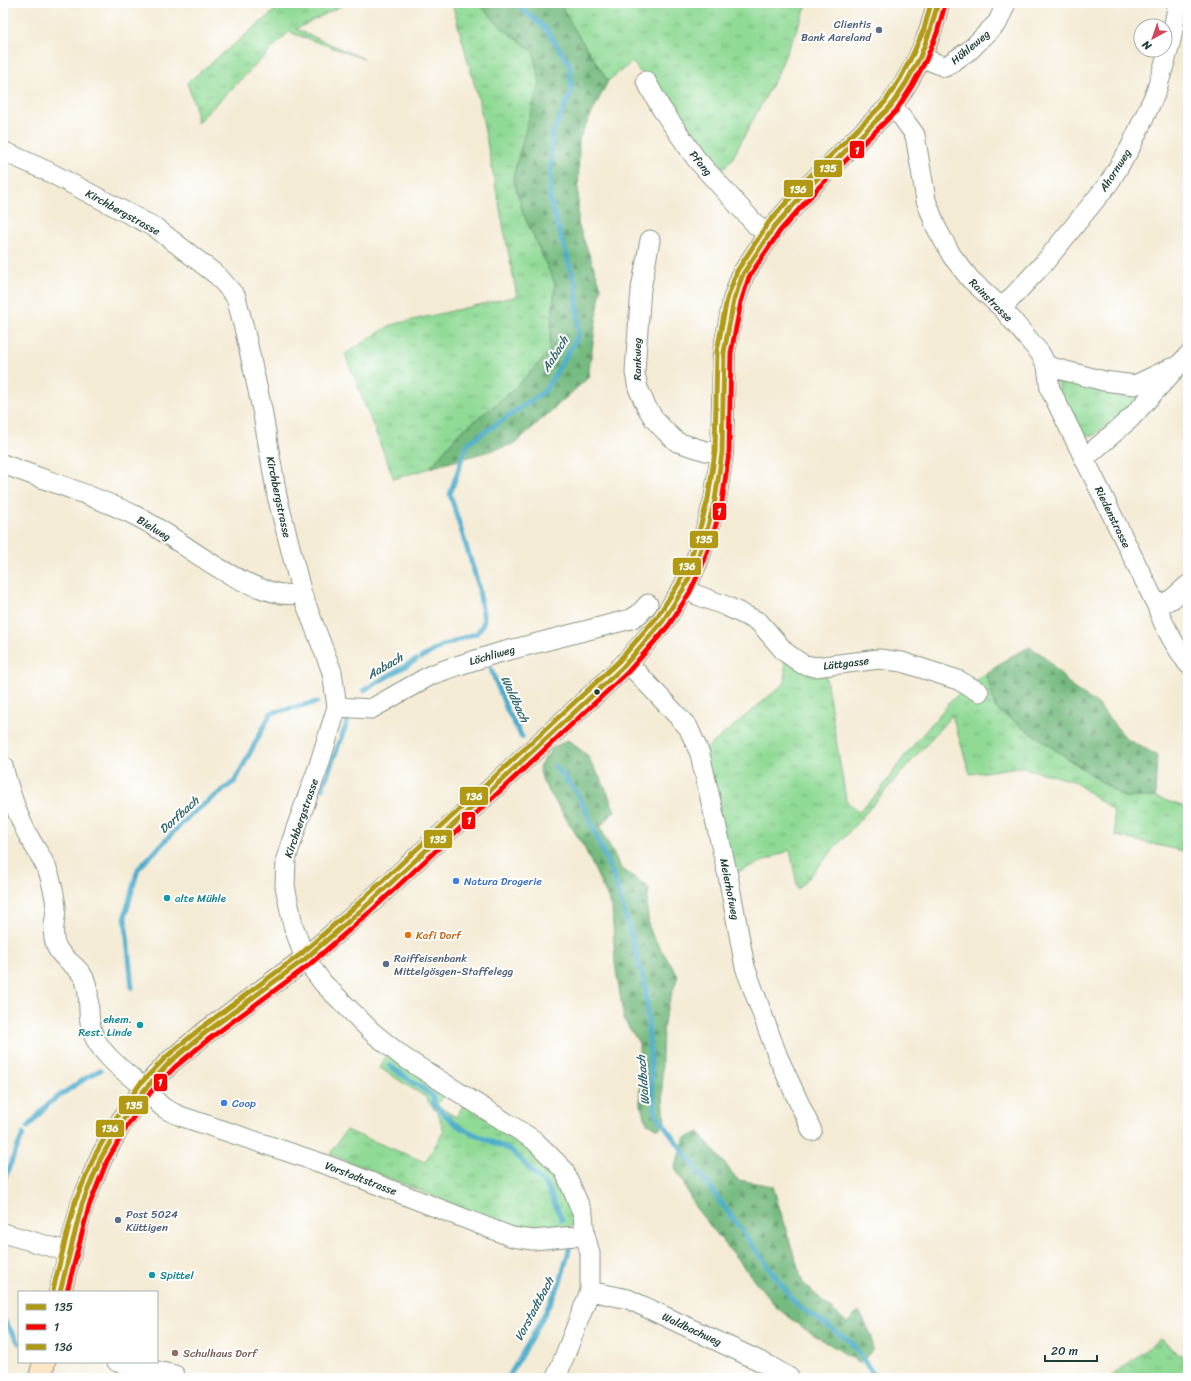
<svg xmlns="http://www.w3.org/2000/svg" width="1191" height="1381" font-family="Sriracha,sans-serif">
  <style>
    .grass { fill: url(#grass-tufts); stroke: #588c65 }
    .forest { fill: url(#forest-firs); stroke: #4a7c5a }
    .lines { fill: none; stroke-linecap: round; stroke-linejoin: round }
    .stream { stroke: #4eadcc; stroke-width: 5 }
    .street-casing { stroke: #8a9484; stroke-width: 21 }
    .secondary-casing { stroke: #8a9484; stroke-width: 24 }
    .street { stroke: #fff; stroke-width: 19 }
    .secondary { stroke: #fee5c5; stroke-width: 22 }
    .bus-1-casing { stroke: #fff; stroke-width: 8 }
    .bus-2-casing { stroke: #fff; stroke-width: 8 }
    .bus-3-casing { stroke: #fff; stroke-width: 8 }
    .bus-1 { stroke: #b19a12; stroke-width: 5 }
    .bus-2 { stroke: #f00; stroke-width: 5 }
    .bus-3 { stroke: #b19a12; stroke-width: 5 }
    .service-dot { fill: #5c6f8a; stroke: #fff; stroke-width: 1.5 }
    .bus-dot { fill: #1f3d34; stroke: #fff; stroke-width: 1.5 }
    .shop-dot { fill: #3f7fe0; stroke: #fff; stroke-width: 1.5 }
    .culture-dot { fill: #0f9aa8; stroke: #fff; stroke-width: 1.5 }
    .food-dot { fill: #e8710a; stroke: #fff; stroke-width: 1.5 }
    .education-dot { fill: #8d6e63; stroke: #fff; stroke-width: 1.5 }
    .labels { text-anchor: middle; stroke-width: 4; stroke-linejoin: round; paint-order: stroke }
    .service-label { font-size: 11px; fill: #4e5e75; stroke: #fff; text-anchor: start }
    .street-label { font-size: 11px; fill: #1f3d34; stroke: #fff }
    .shop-label { font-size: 11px; fill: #366cbe; stroke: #fff; text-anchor: start }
    .culture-label { font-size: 11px; fill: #0d838f; stroke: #fff; text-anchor: start }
    .food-label { font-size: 11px; fill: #c56008; stroke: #fff; text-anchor: start }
    .education-label { font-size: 11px; fill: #785e54; stroke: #fff; text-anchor: start }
    .water-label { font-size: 12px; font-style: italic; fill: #2f6469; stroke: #fff }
    .line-badge { stroke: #fff; stroke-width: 1.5 }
    .badge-label { font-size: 11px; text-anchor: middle; font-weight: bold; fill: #fff }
  </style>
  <defs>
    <pattern id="grass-tufts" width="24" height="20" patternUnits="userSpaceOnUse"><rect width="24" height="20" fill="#91da96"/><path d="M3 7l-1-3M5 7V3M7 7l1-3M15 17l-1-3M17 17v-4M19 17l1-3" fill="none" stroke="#76b27b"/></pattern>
    <pattern id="forest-firs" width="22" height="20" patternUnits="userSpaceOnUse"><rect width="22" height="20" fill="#74ba7f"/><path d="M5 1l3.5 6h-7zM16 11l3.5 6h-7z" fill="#5f9869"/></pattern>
  </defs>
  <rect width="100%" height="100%" fill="#fff"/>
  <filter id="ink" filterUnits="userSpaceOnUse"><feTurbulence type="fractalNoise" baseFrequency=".025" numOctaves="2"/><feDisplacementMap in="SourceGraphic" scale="8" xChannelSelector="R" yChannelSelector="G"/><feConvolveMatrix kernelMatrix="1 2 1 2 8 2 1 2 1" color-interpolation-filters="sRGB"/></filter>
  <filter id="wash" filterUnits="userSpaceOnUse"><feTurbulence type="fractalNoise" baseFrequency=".012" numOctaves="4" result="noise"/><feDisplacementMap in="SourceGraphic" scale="16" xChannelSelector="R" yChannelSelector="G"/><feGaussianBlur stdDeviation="0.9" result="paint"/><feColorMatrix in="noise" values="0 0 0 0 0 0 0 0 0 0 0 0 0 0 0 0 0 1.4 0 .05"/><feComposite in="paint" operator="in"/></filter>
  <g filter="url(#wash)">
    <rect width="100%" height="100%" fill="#f4ebd5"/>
    <path class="grass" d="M284,3H347L296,29L364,59L289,32L197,123L195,106L187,83Z
      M452,3H478L501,27L533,51L540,83L527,125L513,177L523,213L555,284L549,353L510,393L458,434L430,468L394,479L345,354L391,325L517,296L479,101Z
      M560,3H808L775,79L732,159L723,170L682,124L632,62L608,81L572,26Z
      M1065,379L1098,390L1137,393L1139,399L1130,408L1093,436L1085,435L1077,426L1058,389V382Z
      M785,652L824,666L846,800L858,812L878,793L906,754L951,701L967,686L987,673L995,708L1123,797H1155L1188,808V852L1116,836L1113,810L1073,781L1020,767L970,774L952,715L798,890L790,850L728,876L700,754L785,683Z
      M386,1055L444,1093L437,1105L456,1117L464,1104L539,1154L570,1203L575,1225L558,1232L538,1231L494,1221L330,1154L346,1130L425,1162L444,1131L438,1114L424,1096L380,1068Z
      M1160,1339L1188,1361V1378H1109Z"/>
    <path class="forest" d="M478,3H560L572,26L608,81L579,139L578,224L601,287L588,378L514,444L430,468L458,434L510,393L549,353L555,284L523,213L513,177L527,125L540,83L533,51L501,27Z
      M1030,647L1044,656L1073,688L1097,704L1127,739L1157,755L1155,797H1124L995,708L987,673L1008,658Z
      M568,740L587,755L605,787L615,811L600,827L621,868L649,888L647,905L649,930L678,976C674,989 668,1004 665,1017C660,1048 662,1091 665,1122L659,1129L647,1123L640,1105L639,1043L624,1020L615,964L612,907L584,847L543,782L539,767L552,748Z
      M699,1132L738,1180L773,1186L783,1220L803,1283L847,1323L859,1311L872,1336V1351L860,1363L803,1328L777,1308L695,1207L675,1167L684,1139Z"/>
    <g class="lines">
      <path class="stream" d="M421,658L442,646L477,633L482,626L484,620L478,584L450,494L467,444L544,392L579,335L576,286L550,200L552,134L572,91L569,63L545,28L515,3
        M491,669L507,710L522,737
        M364,690L416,660
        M555,766L579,795L615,880L646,988L652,1087L656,1114L796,1304L851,1342L876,1378
        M322,789L348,720
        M132,988L125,916L138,869L190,815L235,781L271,713L317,702
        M390,1066L433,1096L434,1104L445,1115L461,1128L512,1151L547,1187L562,1220
        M28,1127L49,1103L78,1083L100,1070
        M3,1182L23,1134
        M3,1319L19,1343
        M508,1378L535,1332L560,1283L570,1246"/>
    </g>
  </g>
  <g filter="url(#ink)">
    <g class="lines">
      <defs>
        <path id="street" d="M921,57L945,67L970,50L998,22L1006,3
          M646,81L661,108L697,160L756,225L768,235
          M890,107L902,117L915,135L926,200L936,227L952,256L970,279L1002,308L1040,353L1047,366L1050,389L1157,606C1164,628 1175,645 1188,664
          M3,151L47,171L156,228L218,276L236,297L245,332L262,409L277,496L302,594L332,672L337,707L318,768L296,828L286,859L285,886L293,925L305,959L323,983L372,1032L403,1057L534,1140L564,1170L583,1214L585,1235L590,1253V1291L556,1378
          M650,240L641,289L636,356L635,373L638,388L646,406L654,419L665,431L677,442L706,451L722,453
          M1002,308L1045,262L1109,183L1130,148L1156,92L1170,45L1178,3
          M1047,366L1104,381L1135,385L1171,368
          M1085,458L1131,418L1188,355
          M3,464C47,481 94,495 136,516C185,541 226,583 281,594C288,595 295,594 302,594
          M684,588L697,595L726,606L759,622L785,652L802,664L815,667L879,659L902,662L958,680L979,692
          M1157,606L1172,599L1188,585
          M627,662L688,727L700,754L728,876L745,967L778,1057L812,1131
          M337,707L371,709L431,675L456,666L498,653L631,619L639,614L648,604
          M3,766C9,790 17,815 29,837C36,850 44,860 49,874C52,884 55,896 56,907C56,920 51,930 55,943C59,958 77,964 84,978C92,994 86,1014 92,1031C99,1054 128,1074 145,1089C151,1095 157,1103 164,1108C170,1112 177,1114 183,1117L327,1165L512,1237L533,1240L585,1235
          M3,1233L69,1252
          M590,1291L628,1299L768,1365L790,1378
          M117,1362L175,1375L174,1378"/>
        <path id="secondary" d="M60,1292L82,1204L101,1158L122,1121L145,1089L170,1062L205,1033L305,959L365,907L623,667L663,621L684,588L696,563L705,537L715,500L722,453L724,352L734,300L743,274L774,227L812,184L890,107C913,75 930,41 938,3
          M40,1378L44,1362"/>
      </defs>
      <use href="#street" class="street-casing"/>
      <use href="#secondary" class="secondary-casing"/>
      <use href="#street" class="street"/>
      <use href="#secondary" class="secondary"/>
      <defs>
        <path id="bus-1" d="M60,1292L82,1204L101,1158L122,1121L145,1089L170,1062L205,1033L305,959L365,907L623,667L663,621L684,588L696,563L705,537L715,500L722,453L724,352L734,300L743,274L774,227L812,184L890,107L906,83L920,57L930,31L938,3"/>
        <path id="bus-2" d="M67,1292L89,1206L107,1161L128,1125L150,1093L175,1067L209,1039L309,965L370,912L628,672L669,625L690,592L702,566L712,539L722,502L729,453L731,353L741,302L749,277L780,231L817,189L896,111L912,86L926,60L937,33L945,5"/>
        <path id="bus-3" d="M53,1290L75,1202L95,1155L116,1118L140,1084L166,1057L201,1028L301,954L360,902L618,662L657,617L678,585L690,560L698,535L708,499L715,452L717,351L727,299L737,271L769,222L807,179L885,102L900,79L913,54L924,29L931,3"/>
      </defs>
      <use href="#bus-1" class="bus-1-casing"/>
      <use href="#bus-2" class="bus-2-casing"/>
      <use href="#bus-3" class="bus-3-casing"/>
      <use href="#bus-1" class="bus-1"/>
      <use href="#bus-2" class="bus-2"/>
      <use href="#bus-3" class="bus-3"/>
    </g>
  </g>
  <g class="service-dot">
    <circle cx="879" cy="30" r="4"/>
    <circle cx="386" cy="964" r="4"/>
    <circle cx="118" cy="1220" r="4"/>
  </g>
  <circle class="bus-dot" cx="597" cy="692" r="3.5"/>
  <g class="shop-dot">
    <circle cx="456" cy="881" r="4"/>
    <circle cx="224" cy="1103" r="4"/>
  </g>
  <g class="culture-dot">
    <circle cx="167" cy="898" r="4"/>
    <circle cx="140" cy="1025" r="4"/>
    <circle cx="152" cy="1275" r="4"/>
  </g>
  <circle class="food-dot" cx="408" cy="935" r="4"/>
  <circle class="education-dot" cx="175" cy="1353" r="4"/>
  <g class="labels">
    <g class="service-label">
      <text x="871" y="28" text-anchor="end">Clientis<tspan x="871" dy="13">Bank Aareland</tspan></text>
      <text x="394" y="962">Raiffeisenbank<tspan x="394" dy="13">Mittelgösgen-Staffelegg</tspan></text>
      <text x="126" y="1218">Post 5024<tspan x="126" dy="13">Küttigen</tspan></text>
    </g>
    <g class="street-label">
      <text transform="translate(970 47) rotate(-40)" y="4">Höhleweg</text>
      <text transform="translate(701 163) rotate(51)" y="4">Pfang</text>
      <text transform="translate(1115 170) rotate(-57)" y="4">Ahornweg</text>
      <text transform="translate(123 212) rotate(29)" y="4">Kirchbergstrasse</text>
      <text transform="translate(991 300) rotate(45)" y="4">Rainstrasse</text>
      <text transform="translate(637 359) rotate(-90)" y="4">Rankweg</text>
      <text transform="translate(279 497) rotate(78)" y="4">Kirchbergstrasse</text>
      <text transform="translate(1113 517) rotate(64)" y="4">Riedenstrasse</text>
      <text transform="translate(154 528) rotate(31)" y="4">Bielweg</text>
      <text transform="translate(492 655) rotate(-16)" y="4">Löchliweg</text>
      <text transform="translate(846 663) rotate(-7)" y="4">Lättgasse</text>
      <text transform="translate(301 818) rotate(-71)" y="4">Kirchbergstrasse</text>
      <text transform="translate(730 889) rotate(79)" y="4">Meierhofweg</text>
      <text transform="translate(361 1178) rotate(21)" y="4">Vorstadtstrasse</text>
      <text transform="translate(692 1329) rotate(25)" y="4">Waldbachweg</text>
    </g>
    <g class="shop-label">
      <text x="464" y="885">Natura Drogerie</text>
      <text x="232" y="1107">Coop</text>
    </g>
    <g class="culture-label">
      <text x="175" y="902">alte Mühle</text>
      <text x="132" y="1023" text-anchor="end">ehem.<tspan x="132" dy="13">Rest. Linde</tspan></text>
      <text x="160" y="1279">Spittel</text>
    </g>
    <g class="food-label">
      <text x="416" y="939">Kafi Dorf</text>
    </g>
    <g class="education-label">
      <text x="183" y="1357">Schulhaus Dorf</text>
    </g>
    <g class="water-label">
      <text transform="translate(555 354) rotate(-58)" y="4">Aabach</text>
      <text transform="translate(385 666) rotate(-30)" y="4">Aabach</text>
      <text transform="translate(515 699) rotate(65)" y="4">Waldbach</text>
      <text transform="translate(179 815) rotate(-42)" y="4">Dorfbach</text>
      <text transform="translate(643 1080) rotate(-95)" y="4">Waldbach</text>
      <text transform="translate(534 1309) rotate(-62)" y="4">Vorstadtbach</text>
    </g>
  </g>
  <g class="line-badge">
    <rect x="849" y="140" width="16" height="19" rx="4" fill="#f00"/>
    <rect x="813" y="159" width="30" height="19" rx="4" fill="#b19a12"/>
    <rect x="783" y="179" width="31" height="19" rx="4" fill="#b19a12"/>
    <rect x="712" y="502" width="15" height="19" rx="4" fill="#f00"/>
    <rect x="689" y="530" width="30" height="19" rx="4" fill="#b19a12"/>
    <rect x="672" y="557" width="30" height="19" rx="4" fill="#b19a12"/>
    <rect x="459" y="786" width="30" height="20" rx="4" fill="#b19a12"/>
    <rect x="461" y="811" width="15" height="19" rx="4" fill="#f00"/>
    <rect x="423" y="829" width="30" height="20" rx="4" fill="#b19a12"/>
    <rect x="153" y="1073" width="15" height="19" rx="4" fill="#f00"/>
    <rect x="118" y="1095" width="31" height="20" rx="4" fill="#b19a12"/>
    <rect x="95" y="1119" width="30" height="19" rx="4" fill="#b19a12"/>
  </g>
  <g class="badge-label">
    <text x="857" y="154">1</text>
    <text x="828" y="172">135</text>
    <text x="798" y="193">136</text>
    <text x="719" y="515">1</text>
    <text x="704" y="543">135</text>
    <text x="687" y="570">136</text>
    <text x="474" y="800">136</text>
    <text x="469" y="824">1</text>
    <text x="438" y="843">135</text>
    <text x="160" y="1086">1</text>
    <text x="134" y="1109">135</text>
    <text x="110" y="1132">136</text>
  </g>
  <rect width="1191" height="1381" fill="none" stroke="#fff" stroke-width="16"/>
  <rect x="18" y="1291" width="140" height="72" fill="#ffffff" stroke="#a5b1ae"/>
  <rect x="26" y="1304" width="20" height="6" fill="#b19a12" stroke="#a5b1ae"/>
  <text x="54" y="1311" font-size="12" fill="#1f3d34">135</text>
  <rect x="26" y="1324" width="20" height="6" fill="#ff0000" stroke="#a5b1ae"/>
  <text x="54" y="1331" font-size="12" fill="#1f3d34">1</text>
  <rect x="26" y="1344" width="20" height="6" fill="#b19a12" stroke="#a5b1ae"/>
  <text x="54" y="1351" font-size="12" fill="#1f3d34">136</text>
  <g transform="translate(1153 38) rotate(220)"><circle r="19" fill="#ffffff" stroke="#a5b1ae"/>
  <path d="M0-3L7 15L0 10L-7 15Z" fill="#d1495b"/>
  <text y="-6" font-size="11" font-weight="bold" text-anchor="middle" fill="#1f3d34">N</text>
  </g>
  <path d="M1045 1355v6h52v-6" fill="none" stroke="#1f3d34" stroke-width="2"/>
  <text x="1051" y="1355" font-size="12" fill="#1f3d34" stroke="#ffffff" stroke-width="3" paint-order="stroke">20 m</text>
</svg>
